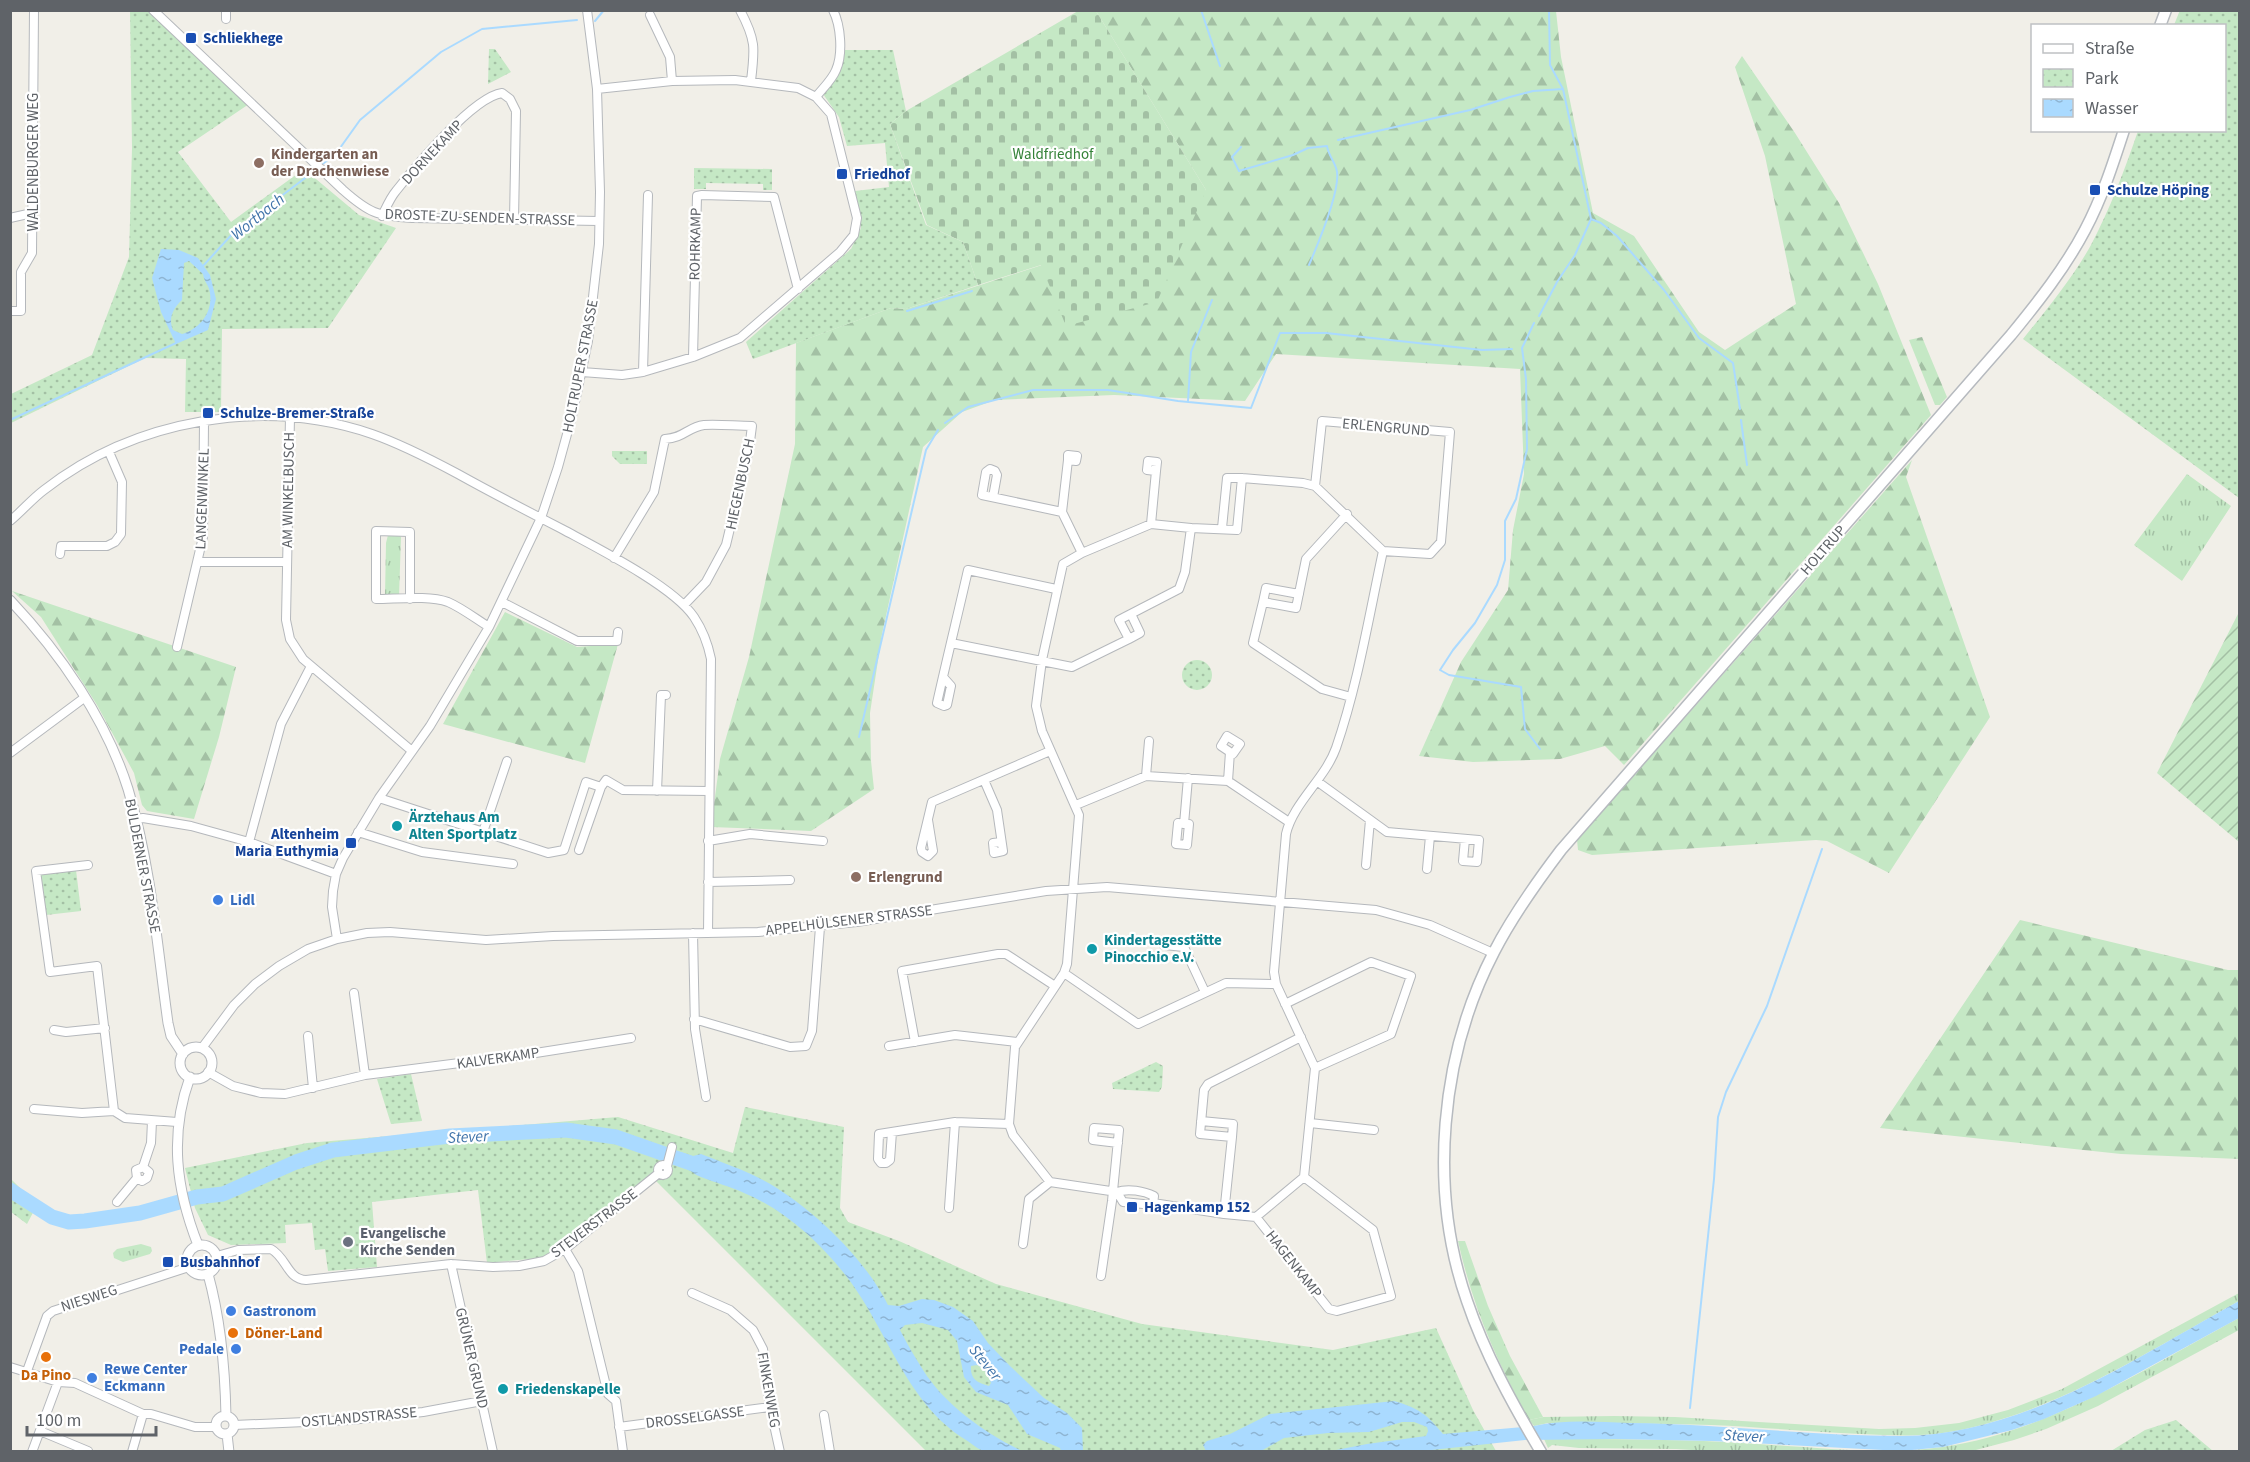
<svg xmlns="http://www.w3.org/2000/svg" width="2250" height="1462" font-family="'Source Sans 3',sans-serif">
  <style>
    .grass { fill: url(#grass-tufts) }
    .forest { fill: url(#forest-firs) }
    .cemetery { fill: url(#cemetery-stones) }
    .park { fill: url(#park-dots) }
    .garden { fill: url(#garden-furrows) }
    .water { fill: url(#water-ripples); fill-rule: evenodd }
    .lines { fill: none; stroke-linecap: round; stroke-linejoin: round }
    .stream { stroke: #aadaff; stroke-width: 2 }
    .river { stroke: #aadaff; stroke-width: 15 }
    .minor-casing { stroke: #b5b8bc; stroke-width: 10 }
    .tertiary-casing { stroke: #b5b8bc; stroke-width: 11 }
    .secondary-casing { stroke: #b6babf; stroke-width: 13 }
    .minor { stroke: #fff; stroke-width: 8 }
    .tertiary { stroke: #fff; stroke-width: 9 }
    .secondary { stroke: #fff; stroke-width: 10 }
    .transit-dot { fill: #1a4fb4; stroke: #fff; stroke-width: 2 }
    .education-dot { fill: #8d6e63; stroke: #fff; stroke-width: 2 }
    .culture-dot { fill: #0f9aa8; stroke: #fff; stroke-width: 2 }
    .shop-dot { fill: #3f7fe0; stroke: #fff; stroke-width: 2 }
    .worship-dot { fill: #6b7280; stroke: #fff; stroke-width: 2 }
    .food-dot { fill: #e8710a; stroke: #fff; stroke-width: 2 }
    .labels { text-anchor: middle; stroke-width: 4.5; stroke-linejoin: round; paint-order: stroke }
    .transit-label { font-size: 15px; font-weight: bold; fill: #164399; stroke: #fff; text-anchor: start }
    .street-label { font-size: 15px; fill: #5f6368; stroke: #fff }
    .education-label { font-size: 15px; font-weight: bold; fill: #785e54; stroke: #fff; text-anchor: start }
    .park-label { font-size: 15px; fill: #348238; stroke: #fff }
    .culture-label { font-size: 15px; font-weight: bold; fill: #0d838f; stroke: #fff; text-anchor: start }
    .shop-label { font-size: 15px; font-weight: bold; fill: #366cbe; stroke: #fff; text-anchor: start }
    .worship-label { font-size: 15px; font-weight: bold; fill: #5b616d; stroke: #fff; text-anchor: start }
    .food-label { font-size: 15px; font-weight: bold; fill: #c56008; stroke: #fff; text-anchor: start }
    .water-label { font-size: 16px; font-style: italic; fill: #4174aa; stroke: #fff }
  </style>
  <defs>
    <pattern id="grass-tufts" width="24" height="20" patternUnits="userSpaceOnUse" patternTransform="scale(1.5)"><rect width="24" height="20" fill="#c5e8c5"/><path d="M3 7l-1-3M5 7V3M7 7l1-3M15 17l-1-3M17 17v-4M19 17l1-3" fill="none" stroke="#a3c0a4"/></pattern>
    <pattern id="forest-firs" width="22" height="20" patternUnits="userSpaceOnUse" patternTransform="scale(1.5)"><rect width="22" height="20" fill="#c5e8c5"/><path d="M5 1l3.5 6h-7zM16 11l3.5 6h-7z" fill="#a3c0a4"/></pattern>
    <pattern id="cemetery-stones" width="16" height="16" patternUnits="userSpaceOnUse" patternTransform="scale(1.5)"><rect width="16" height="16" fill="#c5e8c5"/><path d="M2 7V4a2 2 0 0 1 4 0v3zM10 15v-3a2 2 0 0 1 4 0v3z" fill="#a3c0a4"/></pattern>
    <pattern id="park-dots" width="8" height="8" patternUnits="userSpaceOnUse" patternTransform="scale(1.5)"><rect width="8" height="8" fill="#c5e8c5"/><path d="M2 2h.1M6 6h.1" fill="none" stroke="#a3c0a4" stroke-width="1.8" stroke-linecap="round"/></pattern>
    <pattern id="garden-furrows" width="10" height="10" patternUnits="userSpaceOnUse" patternTransform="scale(1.5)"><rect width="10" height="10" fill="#c5e8c5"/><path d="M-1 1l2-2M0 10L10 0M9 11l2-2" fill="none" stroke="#a3c0a4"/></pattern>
    <pattern id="water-ripples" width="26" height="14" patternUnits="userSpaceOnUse" patternTransform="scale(1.5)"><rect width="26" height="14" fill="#aadaff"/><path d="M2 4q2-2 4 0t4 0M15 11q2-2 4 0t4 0" fill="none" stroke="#8eb4d2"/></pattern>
  </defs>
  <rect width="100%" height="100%" fill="#f1efe8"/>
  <path class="grass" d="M2187,474L2231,506L2182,581L2134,545Z
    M388,535H399L401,537L399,597L385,596L386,543Z
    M141,1244L151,1247L152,1251L150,1254L123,1262L114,1258L113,1253L117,1249Z
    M2239,1293V1301C2145,1353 2051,1416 1943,1433C1916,1437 1888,1435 1861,1434C1811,1432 1761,1427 1711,1425C1657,1423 1602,1424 1548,1423L1534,1426L1529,1420L1543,1417L1614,1416L1675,1417L1879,1429L1915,1428L1959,1423L2008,1410L2062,1389Z
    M2239,1318V1330L2098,1406L2046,1429L2014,1440L1972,1451L1723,1452L1676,1449L1579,1448L1552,1445L1548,1448L1544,1439C1615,1439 1686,1439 1757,1444C1814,1447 1885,1456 1942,1447C2046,1433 2148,1367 2239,1318Z"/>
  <path class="forest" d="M1096,11H1556L1561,57L1593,213L1634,236L1699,332L1725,350L1796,304L1765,156L1735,67L1742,56L1795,133L1839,203L1878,284L1931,415L1624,765L1605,746L1560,759L1473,762L1419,756L1461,662L1508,590L1513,530L1524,474L1520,369L1276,354L1245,401L1114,395L995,400L962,412L923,447L882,634L870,713L871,761L874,789L811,831L711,827L720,759L749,657L795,444L796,343L891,308L906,309L1042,265L1206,190Z
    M1922,337L1947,397L1940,405H1935L1909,340Z
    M1912,460L1906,477L1990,717L1889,873L1827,841L1816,840L1592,855L1578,850L1577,840Z
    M12,591L236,667L219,737L194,819L147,811L142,805L134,773L97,705L41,617Z
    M505,612L577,647L618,644L585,763L443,724Z
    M2020,920L2228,970H2239V1159L2121,1154L1880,1128Z
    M1458,1241H1465L1488,1306L1510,1356L1543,1417L1529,1420C1496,1360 1473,1308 1458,1241Z"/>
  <path class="cemetery" d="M1078,11H1096L1206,190L1157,302L1066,326L1041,265L978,285L963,242L927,225L890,124L906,111Z"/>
  <path class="park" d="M2180,10L2239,11V498L2023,339C2047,309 2072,279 2091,245C2110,209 2125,169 2138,131L2224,130V26L2174,25Z
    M130,11L152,12L249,104L178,152L231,222L304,169L359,215L396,228L328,328L222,329L221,412H185L186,359L145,358L11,423V394L92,355L129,257L132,148Z
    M489,49H495L511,72L488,84Z
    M845,50H893L906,111L890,124L926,225L963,242L978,285L906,309L891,308L753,359L746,342L851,249L861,228L855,191L889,187L885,143L847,146L839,117L823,94C836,79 842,69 845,50Z
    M694,168L772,169V190H763V184L706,183V189H694Z
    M612,451H647V464H620L612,456Z
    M1182 675a15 15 0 1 1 30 0a15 15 0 1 1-30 0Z
    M76,870L81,911L46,915L40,875Z
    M1156,1062L1163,1066L1162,1087L1159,1092L1113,1089L1112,1083Z
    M411,1074L422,1121L391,1124L377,1079Z
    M745,1107L844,1127L840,1208L848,1222L899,1241L996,1284L1142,1324L1333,1350L1436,1328L1473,1410L1496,1451H926L652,1177L565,1244L540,1258L487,1263L478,1190L372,1202L377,1267L328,1271L325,1249L315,1250L312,1223L285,1225L286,1243L231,1245L208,1235L195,1208L185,1168L307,1143L618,1117L733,1153Z
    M11,1179L37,1205L27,1224L11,1212Z
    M2176,1420L2213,1451H2111L2145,1430Z"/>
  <path class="garden" d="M2239,612V842L2157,773Z"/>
  <path class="water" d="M161,249L179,250L198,258L210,275L216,299L208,330L176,344L161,312L152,278ZM189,261L203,274C204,282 209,285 210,293C213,313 199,329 182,334L173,330C168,319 173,308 182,300L184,263Z
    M681,1152L693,1156L701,1154C718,1161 736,1167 753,1175C803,1198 864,1256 888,1305L899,1306L922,1299L934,1300L953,1307L973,1321L988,1343L1010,1366L1044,1398L1067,1413L1082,1428L1083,1451H1061L1060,1448L1027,1434L1008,1405L976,1392L964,1377L957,1341L948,1330L922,1323L905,1325L900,1330C907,1344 915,1357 923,1370C946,1406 985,1433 1022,1451C1011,1452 997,1454 986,1452C979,1450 972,1444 966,1440C904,1402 887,1326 843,1272C817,1240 783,1209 744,1193C730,1186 715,1183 701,1177C693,1174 687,1167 678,1164ZM977,1365C985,1369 988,1375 991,1383L989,1386C977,1383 970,1379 971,1366Z
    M2239,1301V1318L2096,1396L2044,1419L2012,1430L1943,1447L1902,1451L1712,1441L1615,1439L1525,1440L1422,1451H1331L1367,1444L1426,1436L1428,1431L1427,1427L1414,1422H1402L1369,1432L1328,1433L1284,1438L1261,1451H1206L1203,1445L1207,1441L1230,1434L1270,1414L1394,1401C1418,1408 1427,1414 1443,1434L1534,1426C1564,1419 1598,1422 1629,1423C1720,1424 1811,1436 1901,1436C2023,1436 2137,1357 2239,1301Z"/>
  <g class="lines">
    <path class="stream" d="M1201,10L1220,66
      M1549,10L1550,65L1563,89L1591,219L1601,223L1617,236L1664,290L1699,338L1733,363L1740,409
      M595,21L604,10
      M1338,140L1470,110L1510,97L1533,91L1563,89
      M1241,147L1232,157L1239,171L1293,155L1308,148L1327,146C1328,155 1336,163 1337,172C1340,193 1318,244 1309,265
      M321,165L335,155L360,120L441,52L482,29L577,20
      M203,266L235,231L317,169
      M907,311L972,291
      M1539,316L1557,282L1575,255L1591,219
      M1534,323L1522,348L1526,379L1527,449L1516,499L1505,521V560L1497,585L1475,623L1453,650L1440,670L1449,675L1521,687L1525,729L1540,749
      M1188,401L1191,352L1212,300
      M10,420L176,343
      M1741,420L1747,465
      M945,423L968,407L1033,390H1108L1178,401L1251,408L1280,333H1326L1482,350L1512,349
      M859,737L926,450L938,430
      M1690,1408L1714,1179L1718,1117L1726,1092L1767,1006L1822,849"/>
    <path class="river" d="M10,1190L52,1217L69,1222L85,1221L140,1213L197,1197L223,1194L296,1162L333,1150L450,1136L566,1130L616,1137L696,1165"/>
    <defs>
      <path id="minor" d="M153,10L343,190C369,213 377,216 412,218L599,221
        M740,10C756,40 755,48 751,81
        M650,15L670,57L672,81
        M226,19V10
        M816,97C822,89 832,80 836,70C843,54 841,26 833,10
        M382,216C386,208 390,198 396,191C415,167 473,97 502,93L510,99L516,111L514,220
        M10,218L32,213
        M10,311H21V272L32,253L34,10
        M693,357L697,196L702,195L774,197L798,289
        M582,372L622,375L643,372L693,357L740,338L840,252L854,235L857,218L831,114L816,97L798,88L735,80L672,81L597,89
        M643,372L648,195
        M290,417L286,620L290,639L303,659L412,751
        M1068,460L1076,461L1077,456L1068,455V460L1062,512L1082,553
        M1315,486L1322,421L1450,432L1441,542L1430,554L1383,551
        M993,497L997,475L995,471L990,469L986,472L982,495L1062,512
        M1347,514L1306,559L1296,608L1263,602L1253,643L1322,689L1351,697
        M10,521C22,511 32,499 44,490C135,419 263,397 372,434C401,444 430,459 458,474C492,493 527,511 562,529C597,548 673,586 694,617C702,629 708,644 711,659L708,933
        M1151,524L1156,471L1157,462L1148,461L1147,470L1156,471
        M60,554L61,546H107L115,542L121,534L122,482L109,452
        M614,558L654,492L665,439C684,438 688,427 704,425C719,424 736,426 752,426L749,449L726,545L706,582L684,605
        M198,562H287
        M410,599V532L376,531V599C396,599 429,595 448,602C462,608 476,619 489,627
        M502,602L577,641H617L618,632
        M1263,602L1266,588L1299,594
        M1131,614L1140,633L1129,639L1119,620L1179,589L1185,572L1191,528
        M951,643L1072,667L1129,639
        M177,647L203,537L204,421
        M943,677L951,686L947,705L944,706L937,703C947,658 958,614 968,570L1056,589
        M10,753L84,698
        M1146,776L1149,741
        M984,780L997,810L1003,851L994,853L993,843L1001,842
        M1228,781L1230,752L1233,754L1240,744L1227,736L1221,746L1230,752
        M1318,782L1387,832L1479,840L1477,862L1463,861L1465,839
        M657,791L661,695H666
        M379,798L548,853L564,850L586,782L601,787
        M1076,805L1146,776L1228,781L1289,822
        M136,819L143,818L191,826L249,842L336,874
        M928,820L933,851L928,856L922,852L921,848L932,802L1050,751
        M1184,824H1189L1187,845L1176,844L1178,823L1184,824L1188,778
        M358,832L422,852L513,864
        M483,832L507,761
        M708,841L750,834L823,841
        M249,842L281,724L311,666
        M579,850L601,787L606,780L623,790L709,791
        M88,865L36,871L50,972L97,966L114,1111
        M1366,865L1370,820
        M1427,869L1430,836
        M708,882L790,880
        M693,933L695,1029L706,1097
        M337,939L332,907L333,891L336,874L343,858L379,798L430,726L489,627L541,518L558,467L572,416L588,341L599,244L600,192L597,89L587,10
        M1164,945L1184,947L1205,992
        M1064,973L1138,1024L1226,983L1276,984
        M354,993L365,1075
        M1285,1004L1371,962L1411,976L1391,1034L1315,1068
        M694,1019L790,1047L806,1046L812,1031L820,927
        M54,1030L66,1032L105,1028
        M308,1036L313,1088
        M915,1042L902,971L998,954H1006L1055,986
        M889,1046L955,1035L1017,1042
        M202,1048L234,1005L255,984L279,966L308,949L337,939L367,933L390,932L486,940L553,936L758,932L857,922L1046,891L1107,887L1376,910L1430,925L1493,953
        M208,1072L233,1086L261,1093L285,1094L365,1075L523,1055L631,1038
        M34,1109L82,1113L114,1111L125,1118L177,1122
        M1201,1121L1233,1124L1232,1137
        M1310,1123L1374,1130
        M892,1132L890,1160L886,1163H881L878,1159L879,1134L955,1122L1009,1124
        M658 1170a5 5 0 1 1 10 0a5 5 0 1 1-10 0Z
        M667,1166L672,1147
        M137,1178L142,1181L147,1178L149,1172L143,1167
        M1117,1192L1123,1202L1153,1205L1154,1196C1144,1191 1128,1188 1117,1192L1050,1182L1013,1135L1009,1124L1015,1047L1064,973L1067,964L1079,815L1042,731L1036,706L1042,660L1063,564L1082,553L1151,524L1191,528L1237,530L1242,478H1227L1222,528
        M117,1202L137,1178L136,1170L143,1167L151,1143L152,1121
        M1153,1203L1224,1214L1256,1217L1304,1177L1315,1068L1276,984L1274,972L1286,834C1293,803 1325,779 1336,748C1358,684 1369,616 1383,551L1315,486L1303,483L1242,478
        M949,1208L955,1122
        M1224,1214L1232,1137L1200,1134L1204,1090L1208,1084L1301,1037
        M1256,1217L1329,1309L1337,1311L1391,1296L1373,1230L1304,1177
        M1023,1244L1029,1199L1050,1182
        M565,1249L578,1271L608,1394L616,1401L623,1452
        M217,1256L238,1250L271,1249C287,1258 287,1279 306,1280L451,1264L493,1267L519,1266L544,1261L565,1249L659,1173
        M451,1264L493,1452
        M1101,1276L1112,1201L1119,1130L1094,1128L1093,1140L1118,1143
        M692,1293L730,1310L753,1330L763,1349L770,1407L780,1452
        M10,1367L58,1382L75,1383L143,1414H151L195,1427H215
        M27,1371L47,1316L53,1311L189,1267
        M824,1415L830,1452
        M234,1425L351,1420L423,1412L482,1401
        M619,1427L770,1407
        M40,1431L88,1451
        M32,1452L58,1382
        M132,1452L143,1414"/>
      <path id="tertiary" d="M10,600C60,653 106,719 128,789C151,865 157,945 168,1023L171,1036L183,1054
        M180 1063a16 16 0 1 1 32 0a16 16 0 1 1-32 0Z
        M190,1077C169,1135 176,1189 198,1245
        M187 1260a15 15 0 1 1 30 0a15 15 0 1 1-30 0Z
        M208,1274C221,1321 225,1367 226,1416
        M216 1425a9 9 0 1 1 18 0a9 9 0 1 1-18 0Z
        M227,1434L229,1452"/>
      <path id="secondary" d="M2160,26L2166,10
        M1541,1452C1512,1403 1485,1354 1467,1301C1428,1189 1440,1056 1494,952C1513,915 1536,883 1561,850L2011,335C2038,302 2065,268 2085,230C2102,198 2113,164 2124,130"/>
    </defs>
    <use href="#minor" class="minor-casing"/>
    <use href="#tertiary" class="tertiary-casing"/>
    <use href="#secondary" class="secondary-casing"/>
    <use href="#minor" class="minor"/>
    <use href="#tertiary" class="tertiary"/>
    <use href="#secondary" class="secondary"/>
  </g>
  <g class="transit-dot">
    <rect x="185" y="32" width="12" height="12" rx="3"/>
    <rect x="836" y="168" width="12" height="12" rx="3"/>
    <rect x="2089" y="184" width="12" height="12" rx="3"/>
    <rect x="202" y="407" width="12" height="12" rx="3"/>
    <rect x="345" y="837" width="12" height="12" rx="3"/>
    <rect x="1126" y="1201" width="12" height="12" rx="3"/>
    <rect x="162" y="1256" width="12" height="12" rx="3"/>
  </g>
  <g class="education-dot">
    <circle cx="259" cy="163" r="6"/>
    <circle cx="856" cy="877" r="6"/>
  </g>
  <g class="culture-dot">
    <circle cx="397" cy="826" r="6"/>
    <circle cx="1092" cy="949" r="6"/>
    <circle cx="503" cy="1389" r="6"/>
  </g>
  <g class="shop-dot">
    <circle cx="218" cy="900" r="6"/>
    <circle cx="231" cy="1311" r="6"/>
    <circle cx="236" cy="1349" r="6"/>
    <circle cx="92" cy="1378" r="6"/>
  </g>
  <circle class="worship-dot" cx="348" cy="1242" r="6"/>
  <g class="food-dot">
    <circle cx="233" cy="1333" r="6"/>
    <circle cx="46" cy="1357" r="6"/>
  </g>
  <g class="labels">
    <g class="transit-label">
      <text x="203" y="43">Schliekhege</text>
      <text x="854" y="179">Friedhof</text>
      <text x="2107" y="195">Schulze Höping</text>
      <text x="220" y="418">Schulze-Bremer-Straße</text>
      <text x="339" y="839" text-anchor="end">Altenheim<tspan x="339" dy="17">Maria Euthymia</tspan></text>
      <text x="1144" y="1212">Hagenkamp 152</text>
      <text x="180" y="1267">Busbahnhof</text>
    </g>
    <g class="street-label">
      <text transform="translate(432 152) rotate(-47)" y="5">DORNEKAMP</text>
      <text transform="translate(33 162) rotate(-90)" y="5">WALDENBURGER WEG</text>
      <text transform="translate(480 217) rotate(2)" y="5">DROSTE-ZU-SENDEN-STRASSE</text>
      <text transform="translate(695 244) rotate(-89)" y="5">ROHRKAMP</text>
      <text transform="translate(580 366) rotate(-79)" y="5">HOLTRUPER STRASSE</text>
      <text transform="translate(1386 427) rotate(5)" y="5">ERLENGRUND</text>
      <text transform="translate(740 484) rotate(-78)" y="5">HIEGENBUSCH</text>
      <text transform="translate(288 490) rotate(-89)" y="5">AM WINKELBUSCH</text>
      <text transform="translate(202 499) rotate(-88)" y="5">LANGENWINKEL</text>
      <text transform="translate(1823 550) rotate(-49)" y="5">HOLTRUP</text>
      <text transform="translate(143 866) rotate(79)" y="5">BULDERNER STRASSE</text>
      <text transform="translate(849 920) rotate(-7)" y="5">APPELHÜLSENER STRASSE</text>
      <text transform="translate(498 1058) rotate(-8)" y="5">KALVERKAMP</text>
      <text transform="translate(594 1223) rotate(-37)" y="5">STEVERSTRASSE</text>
      <text transform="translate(1294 1264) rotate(52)" y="5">HAGENKAMP</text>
      <text transform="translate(89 1298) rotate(-18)" y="5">NIESWEG</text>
      <text transform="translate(472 1358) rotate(77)" y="5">GRÜNER GRUND</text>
      <text transform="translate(769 1390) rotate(80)" y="5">FINKENWEG</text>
      <text transform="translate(359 1417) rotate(-5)" y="5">OSTLANDSTRASSE</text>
      <text transform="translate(695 1417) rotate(-7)" y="5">DROSSELGASSE</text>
    </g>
    <g class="education-label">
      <text x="271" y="159">Kindergarten an<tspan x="271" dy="17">der Drachenwiese</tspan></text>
      <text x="868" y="882">Erlengrund</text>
    </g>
    <g class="park-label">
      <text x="1053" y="159">Waldfriedhof</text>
    </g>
    <g class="culture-label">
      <text x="409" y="822">Ärztehaus Am<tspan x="409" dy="17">Alten Sportplatz</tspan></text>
      <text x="1104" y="945">Kindertagesstätte<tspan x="1104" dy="17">Pinocchio e.V.</tspan></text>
      <text x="515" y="1394">Friedenskapelle</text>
    </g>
    <g class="shop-label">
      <text x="230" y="905">Lidl</text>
      <text x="243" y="1316">Gastronom</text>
      <text x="224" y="1354" text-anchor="end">Pedale</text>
      <text x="104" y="1374">Rewe Center<tspan x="104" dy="17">Eckmann</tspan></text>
    </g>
    <g class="worship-label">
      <text x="360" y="1238">Evangelische<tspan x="360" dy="17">Kirche Senden</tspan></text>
    </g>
    <g class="food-label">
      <text x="245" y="1338">Döner-Land</text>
      <text x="46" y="1380" text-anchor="middle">Da Pino</text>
    </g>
    <g class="water-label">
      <text transform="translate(257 216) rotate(-39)" y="6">Wortbach</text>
      <text transform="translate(468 1136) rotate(-3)" y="6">Stever</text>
      <text transform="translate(986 1362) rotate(51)" y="6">Stever</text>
      <text transform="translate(1744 1435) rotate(3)" y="6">Stever</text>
    </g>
  </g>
  <rect width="2250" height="1462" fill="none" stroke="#5f6368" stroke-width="24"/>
  <rect x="2031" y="24" width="195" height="108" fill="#ffffff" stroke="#bfc1c3" stroke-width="1.5"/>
  <rect x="2043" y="44" width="30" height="9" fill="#ffffff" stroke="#bfc1c3" stroke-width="1.5"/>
  <text x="2085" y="54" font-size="18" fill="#5f6368">Straße</text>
  <rect x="2043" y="69" width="30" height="18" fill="url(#park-dots)" stroke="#bfc1c3" stroke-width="1.5"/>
  <text x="2085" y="84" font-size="18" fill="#5f6368">Park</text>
  <rect x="2043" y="99" width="30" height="18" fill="url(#water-ripples)" stroke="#bfc1c3" stroke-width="1.5"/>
  <text x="2085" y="114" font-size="18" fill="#5f6368">Wasser</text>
  <path d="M27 1426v9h129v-9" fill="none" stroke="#5f6368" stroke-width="3"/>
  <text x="36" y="1426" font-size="18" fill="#5f6368" stroke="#ffffff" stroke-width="4.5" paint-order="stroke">100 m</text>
</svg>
